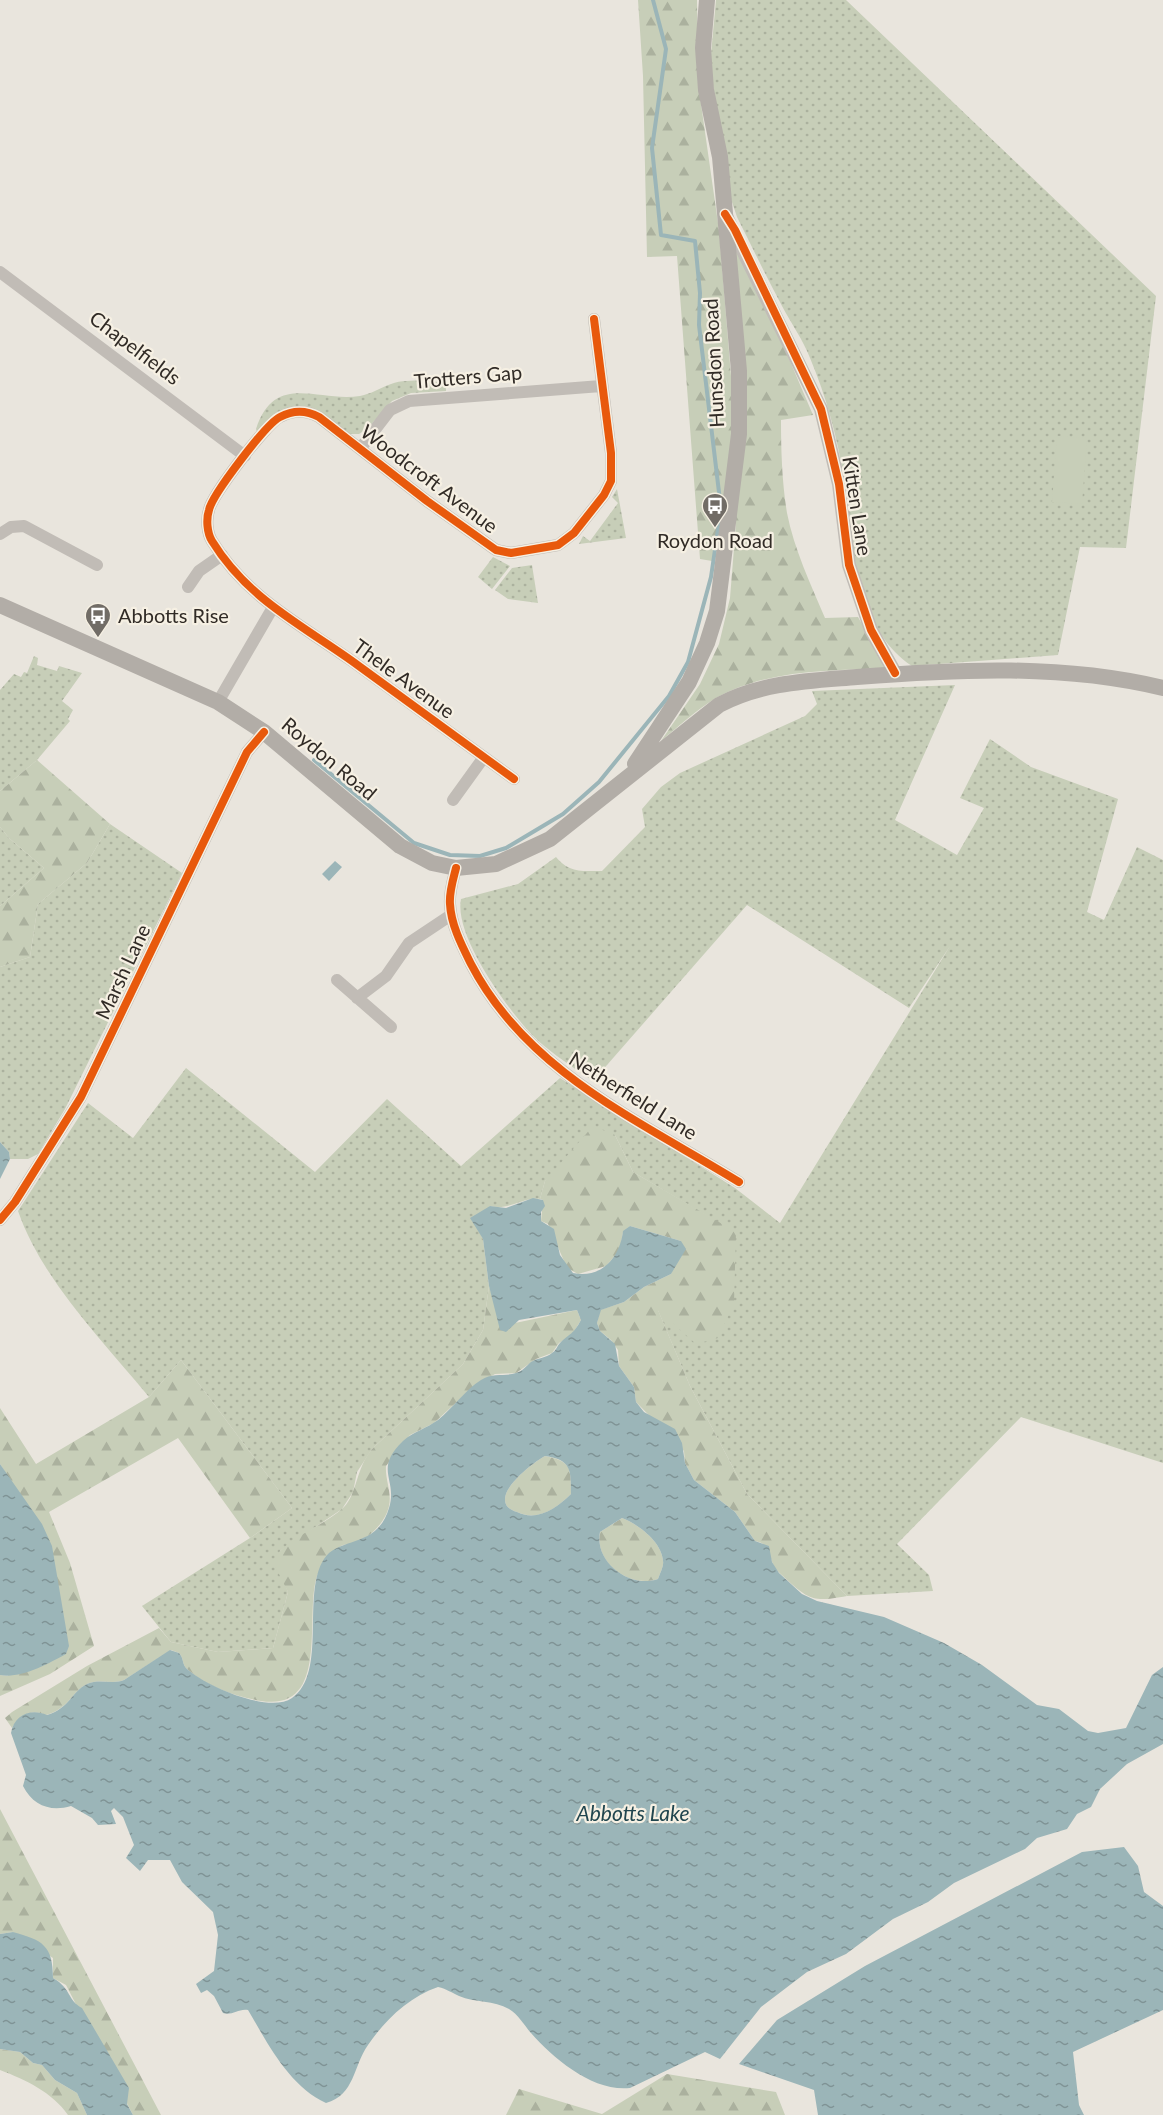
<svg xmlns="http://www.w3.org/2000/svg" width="1163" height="2115" font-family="Lato,sans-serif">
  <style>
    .grass { fill: url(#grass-dots) }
    .forest { fill: url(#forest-firs) }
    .pitch { fill: #c7ceb8 }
    .water { fill: url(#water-ripples); fill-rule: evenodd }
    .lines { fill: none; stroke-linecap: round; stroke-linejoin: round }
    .stream { stroke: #9bb5b8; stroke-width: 4 }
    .minor { stroke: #c1bcb6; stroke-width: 12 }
    .tertiary { stroke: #c1bcb6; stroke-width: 14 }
    .secondary { stroke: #b2ada7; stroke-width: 16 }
    .cycleway-casing { stroke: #f6f0e3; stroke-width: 11 }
    .cycleway { stroke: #e8590c; stroke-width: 8 }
    .labels { text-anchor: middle; stroke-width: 4.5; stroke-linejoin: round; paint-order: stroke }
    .street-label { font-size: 20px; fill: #312b26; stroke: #f6f0e3 }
    .poi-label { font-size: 20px; fill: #312b26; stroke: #f6f0e3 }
    .water-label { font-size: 21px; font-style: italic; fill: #20454e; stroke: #f6f0e3 }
  </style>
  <defs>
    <pattern id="grass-dots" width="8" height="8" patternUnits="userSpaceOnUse" patternTransform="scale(1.5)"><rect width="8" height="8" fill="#c7ceb8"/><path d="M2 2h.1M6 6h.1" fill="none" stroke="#abb19e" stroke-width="1.8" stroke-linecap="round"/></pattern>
    <pattern id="forest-firs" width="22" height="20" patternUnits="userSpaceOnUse" patternTransform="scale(1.5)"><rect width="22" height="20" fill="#c7ceb8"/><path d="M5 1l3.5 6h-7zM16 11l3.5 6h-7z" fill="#abb19e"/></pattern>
    <pattern id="water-ripples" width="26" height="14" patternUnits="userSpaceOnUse" patternTransform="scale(1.5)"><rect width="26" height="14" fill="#9bb5b8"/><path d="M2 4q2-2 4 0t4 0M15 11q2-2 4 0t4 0" fill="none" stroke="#7f9395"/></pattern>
  </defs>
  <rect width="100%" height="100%" fill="#e9e5dd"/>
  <path class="grass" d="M716,0H846L1156,296L1126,548L1080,547L1058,655L912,666C853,626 853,543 844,480C838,439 826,396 810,358C803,340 791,323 782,306C766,276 752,247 737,217L729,193L710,65Z
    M423,380L446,383V391L411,393L392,401L368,428L359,434H349L321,412L274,414L257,432L256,429C275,371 319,403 360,396C371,394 380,388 391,384C401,380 412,381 423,380Z
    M617,489L626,538L579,544L583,536L590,541L618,503L612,497Z
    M493,557L510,566L492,589L478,577Z
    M532,565L538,603L508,599L495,590L512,568Z
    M34,656L38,658L37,665L57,671L59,666L82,673L62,701L73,710L68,719L70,721L37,760L0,791V690L14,674L21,677L24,672L27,673Z
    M955,685L895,820L957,855L984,808L960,798L990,739L1031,767L1118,799L1087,912L1104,920L1137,847L1163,860V1463L1021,1417L897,1544L929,1575L933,1591L847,1596L747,1494L690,1386L657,1308L736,1233L633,1172L615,1135L545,1181L540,1199C522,1197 509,1211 490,1206L477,1227L483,1239L489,1286L483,1330L463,1364L372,1449L357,1472L353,1492L342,1509L280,1551L283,1579L288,1592L273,1648L218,1652L171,1642L142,1606L250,1538L292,1508L181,1360L149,1397C103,1341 42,1280 18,1211L88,1103L133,1138L186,1068L315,1172L387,1099L461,1166L560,1078L735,1188L780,1223L950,946L909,1008L747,905L593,1081C570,1065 542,1048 524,1026C502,1000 454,934 461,899L518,884L556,857C569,873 582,871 602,871L645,827L642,809L661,787L680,773L805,716L817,704L812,691Z
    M110,824L182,873L65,1109L38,1154L28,1159H10L9,1152L0,1142V967L30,957L38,904L87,863Z
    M0,827L9,838L44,868L0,906Z"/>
  <path class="forest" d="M638,0H697L698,83L719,230L731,376L733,437L725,497L712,561L700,559L677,256L647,257L643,76Z
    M732,243L769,312L813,415L781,420C781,451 782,482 787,513C794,549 811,585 825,618L858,617L887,668C829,671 768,669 716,698C696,710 679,726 661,741L700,684L719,644L730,598L736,523Z
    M37,760L110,824L87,863L38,904L30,957L0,967V906L44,868L9,838L0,827V791Z
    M593,1126L615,1135L633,1172L736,1232L734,1303L718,1338L696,1344L658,1310L690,1386L747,1494L847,1596C814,1602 810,1601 785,1578C780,1573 776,1571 773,1564C768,1553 770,1544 755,1541L735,1512L694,1480L685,1463L684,1451L636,1402L634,1387L619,1366L618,1350L611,1340L600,1331L597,1323L600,1310L624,1302L644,1287L671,1274L681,1241L630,1226L623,1232L620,1250L606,1266L578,1274L567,1268L548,1224L541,1221L543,1200L540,1199L545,1181Z
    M489,1286L494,1301L515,1323L577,1310L581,1320L572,1335L559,1343L552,1353L536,1359L516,1373L495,1374L474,1386L434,1423L410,1435L386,1466C385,1480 392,1492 389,1506C386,1521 370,1538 357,1542C352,1544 347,1544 343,1545C336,1548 320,1568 317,1576C304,1615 331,1712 261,1701C236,1697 206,1686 187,1669C182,1665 184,1658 179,1653L171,1650L124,1680C112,1685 100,1678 87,1684C72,1691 69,1709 46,1715C32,1709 20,1714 12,1728L5,1718L12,1712L87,1666L159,1628L171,1642L218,1652L273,1648L288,1592L275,1566V1557C293,1534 323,1527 344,1507C357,1494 356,1468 372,1449L463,1364L483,1330Z
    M181,1360L292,1508L250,1538L178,1438L49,1512L70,1563L94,1646L50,1674L0,1696V1675L8,1676L5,1472L0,1464V1408L36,1464L149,1397Z
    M545,1456C572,1461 571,1469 571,1494C557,1508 538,1522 517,1512C511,1510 505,1507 505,1500C504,1485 534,1462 545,1456Z
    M622,1518C638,1524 662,1542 663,1561C664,1566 660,1573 658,1579C629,1589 594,1562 600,1532Z
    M0,1809L161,2115H133L66,1985L53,1978V1958L13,1932L0,1934Z
    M0,2049L20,2052L33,2063L42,2065L55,2080L77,2093L87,2115H68C52,2092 26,2080 0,2070Z
    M667,2074L776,2092L785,2115H506L519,2089L602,2114Z"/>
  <path class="pitch" d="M1057,436L1087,438L1082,504L1052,502Z"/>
  <path class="water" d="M335,861L342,867L329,881L322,874Z
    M0,1142L9,1152L10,1159L0,1179Z
    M533,1198L543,1200L545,1206L541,1212V1221L554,1229L560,1255L573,1273C602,1279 620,1257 623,1231L630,1226L681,1241L686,1249L671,1274L644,1287L624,1302L601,1310L597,1323L600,1331L615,1344L619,1366L634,1387L636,1402L644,1412L675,1429L682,1443L685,1463L694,1480L735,1512L755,1541L769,1546L772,1562L779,1573L802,1594L817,1601L884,1617L944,1643L982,1665L1037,1705L1059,1709L1088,1731L1098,1733L1126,1728L1152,1675L1163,1667V1744L1127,1764L1100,1789L1091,1807L1077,1814L1067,1829L1037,1838L1025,1849L954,1883L928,1902L893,1919L846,1954L807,1972L761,2007L720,2059L705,2052L630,2088C593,2092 554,2059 531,2033C524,2025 518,2014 509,2009C494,2000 475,2003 459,1996C452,1993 447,1989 438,1987C409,1997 385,2020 368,2045C353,2066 355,2095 326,2103C289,2086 268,2044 248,2010C239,2008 232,2016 223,2013L214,1996L207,1990L201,1993L196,1984L214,1971L218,1935L213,1912L182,1882L170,1860H148L140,1871L126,1858L134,1845L123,1817L114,1808L111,1811L116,1824L98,1825L92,1818L71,1806C51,1812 33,1806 23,1786L26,1775L11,1733C14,1715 31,1708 47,1715C69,1709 72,1691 87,1684C100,1678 112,1685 124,1680L170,1650L179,1653C184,1658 182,1665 187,1669C206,1686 269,1714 292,1698C328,1673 301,1594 324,1559C339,1536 377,1549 389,1508C398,1479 373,1470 403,1441C413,1432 427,1428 438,1420C453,1408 465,1390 481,1380C493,1372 505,1377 516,1373C523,1371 526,1366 531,1362C537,1358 546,1358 552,1353C556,1351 557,1346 560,1343C570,1333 573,1335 581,1320L577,1310L519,1320L506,1332L500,1330L489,1286L483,1239L470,1218L490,1206L506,1208ZM545,1456C571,1460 571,1469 571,1494C557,1508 537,1522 517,1512C511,1510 505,1507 505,1500C504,1485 534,1462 545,1456ZM622,1518C638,1524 662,1542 663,1561C664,1566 660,1573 658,1579C630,1589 594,1562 600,1532Z
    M0,1464L42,1524L52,1546L69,1646L66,1654C48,1664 20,1679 0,1675Z
    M1124,1847L1138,1866L1144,1892L1163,1906V2010L1073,2052L1079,2105L1084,2115H818L814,2090L739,2064L777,2020L865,1966L1082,1852Z
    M13,1932C42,1940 53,1945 53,1978C72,1989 67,2000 82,2008L129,2088L127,2104L133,2115H87L77,2093L55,2080L42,2065L33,2063L20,2052L0,2049V1934Z"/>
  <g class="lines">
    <path class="stream" d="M314,760L414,843L450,855L480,856L506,848L563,814L599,782L669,696L688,662L711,577L721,509L699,325L700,293L695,241L661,235L652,148L666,49L653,0"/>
    <path class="minor" d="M0,272L245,456
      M360,449L390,410L409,401L601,386
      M0,534L11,527L24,526L97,565
      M188,587L199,571L222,555
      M218,702L272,609
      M514,779C460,740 406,700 352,661C300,624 247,598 212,541C207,533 206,519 209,510C212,495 266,424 280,417C293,410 306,410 319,417L427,501L496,550L511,553L558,545L574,533L604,495L611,481V453L594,319
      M453,800L484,757
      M456,868C453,880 449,892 450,904C451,925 462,946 471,964C527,1072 640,1121 739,1182
      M337,980L391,1027
      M357,998L386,976L409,943L451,915
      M0,1220L15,1202L81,1097L247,752L264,732"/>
    <path class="tertiary" d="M726,216L821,409L839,484L849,565L871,630L895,673"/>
    <path class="secondary" d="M0,605L218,702L264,732L400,846L432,863L456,868L496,864L550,839L719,705C763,682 809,681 857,677C959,669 1063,664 1163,688
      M635,764L689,682L707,643L717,611L739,434V371L720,157L706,90L703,48L707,0"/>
    <defs>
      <path id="cycleway" d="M725,214L735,230L821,409L839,484L849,565L871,630L895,673
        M514,779C460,740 406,700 352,661C300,624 247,598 212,541C207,533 206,519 209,510C212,495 266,424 280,417C293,410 306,410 319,417L427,501L496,550L511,553L558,545L574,533L604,495L611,481V453L594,319
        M456,868C453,880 449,892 450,904C451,925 462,946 471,964C527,1072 640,1121 739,1182
        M0,1220L15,1202L81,1097L247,752L264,732"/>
    </defs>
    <use href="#cycleway" class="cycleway-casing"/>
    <use href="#cycleway" class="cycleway"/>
  </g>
  <defs>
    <symbol id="bus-pin" viewBox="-11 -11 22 30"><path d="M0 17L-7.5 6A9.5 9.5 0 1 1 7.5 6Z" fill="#716c66" stroke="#f6f0e3"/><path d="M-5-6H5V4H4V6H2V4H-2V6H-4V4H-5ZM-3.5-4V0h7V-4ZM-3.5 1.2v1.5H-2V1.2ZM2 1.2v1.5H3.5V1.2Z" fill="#fff"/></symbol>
  </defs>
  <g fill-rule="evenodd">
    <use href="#bus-pin" x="700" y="491" width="30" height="40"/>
    <use href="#bus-pin" x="83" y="601" width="30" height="40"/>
  </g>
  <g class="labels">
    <g class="street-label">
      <text transform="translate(135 348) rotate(37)" y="7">Chapelfields</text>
      <text transform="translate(714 363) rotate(-93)" y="7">Hunsdon Road</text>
      <text transform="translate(468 377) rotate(-5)" y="7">Trotters Gap</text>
      <text transform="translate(429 479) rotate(37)" y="7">Woodcroft Avenue</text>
      <text transform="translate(857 506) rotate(81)" y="7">Kitten Lane</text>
      <text transform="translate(404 679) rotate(36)" y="7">Thele Avenue</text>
      <text transform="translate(329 759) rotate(40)" y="7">Roydon Road</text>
      <text transform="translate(123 972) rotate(-65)" y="7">Marsh Lane</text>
      <text transform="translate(633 1096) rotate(32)" y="7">Netherfield Lane</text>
    </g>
    <g class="poi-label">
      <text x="715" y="548">Roydon Road</text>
      <text x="118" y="623" text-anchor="start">Abbotts Rise</text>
    </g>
    <g class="water-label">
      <text x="633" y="1821">Abbotts Lake</text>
    </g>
  </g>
</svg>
